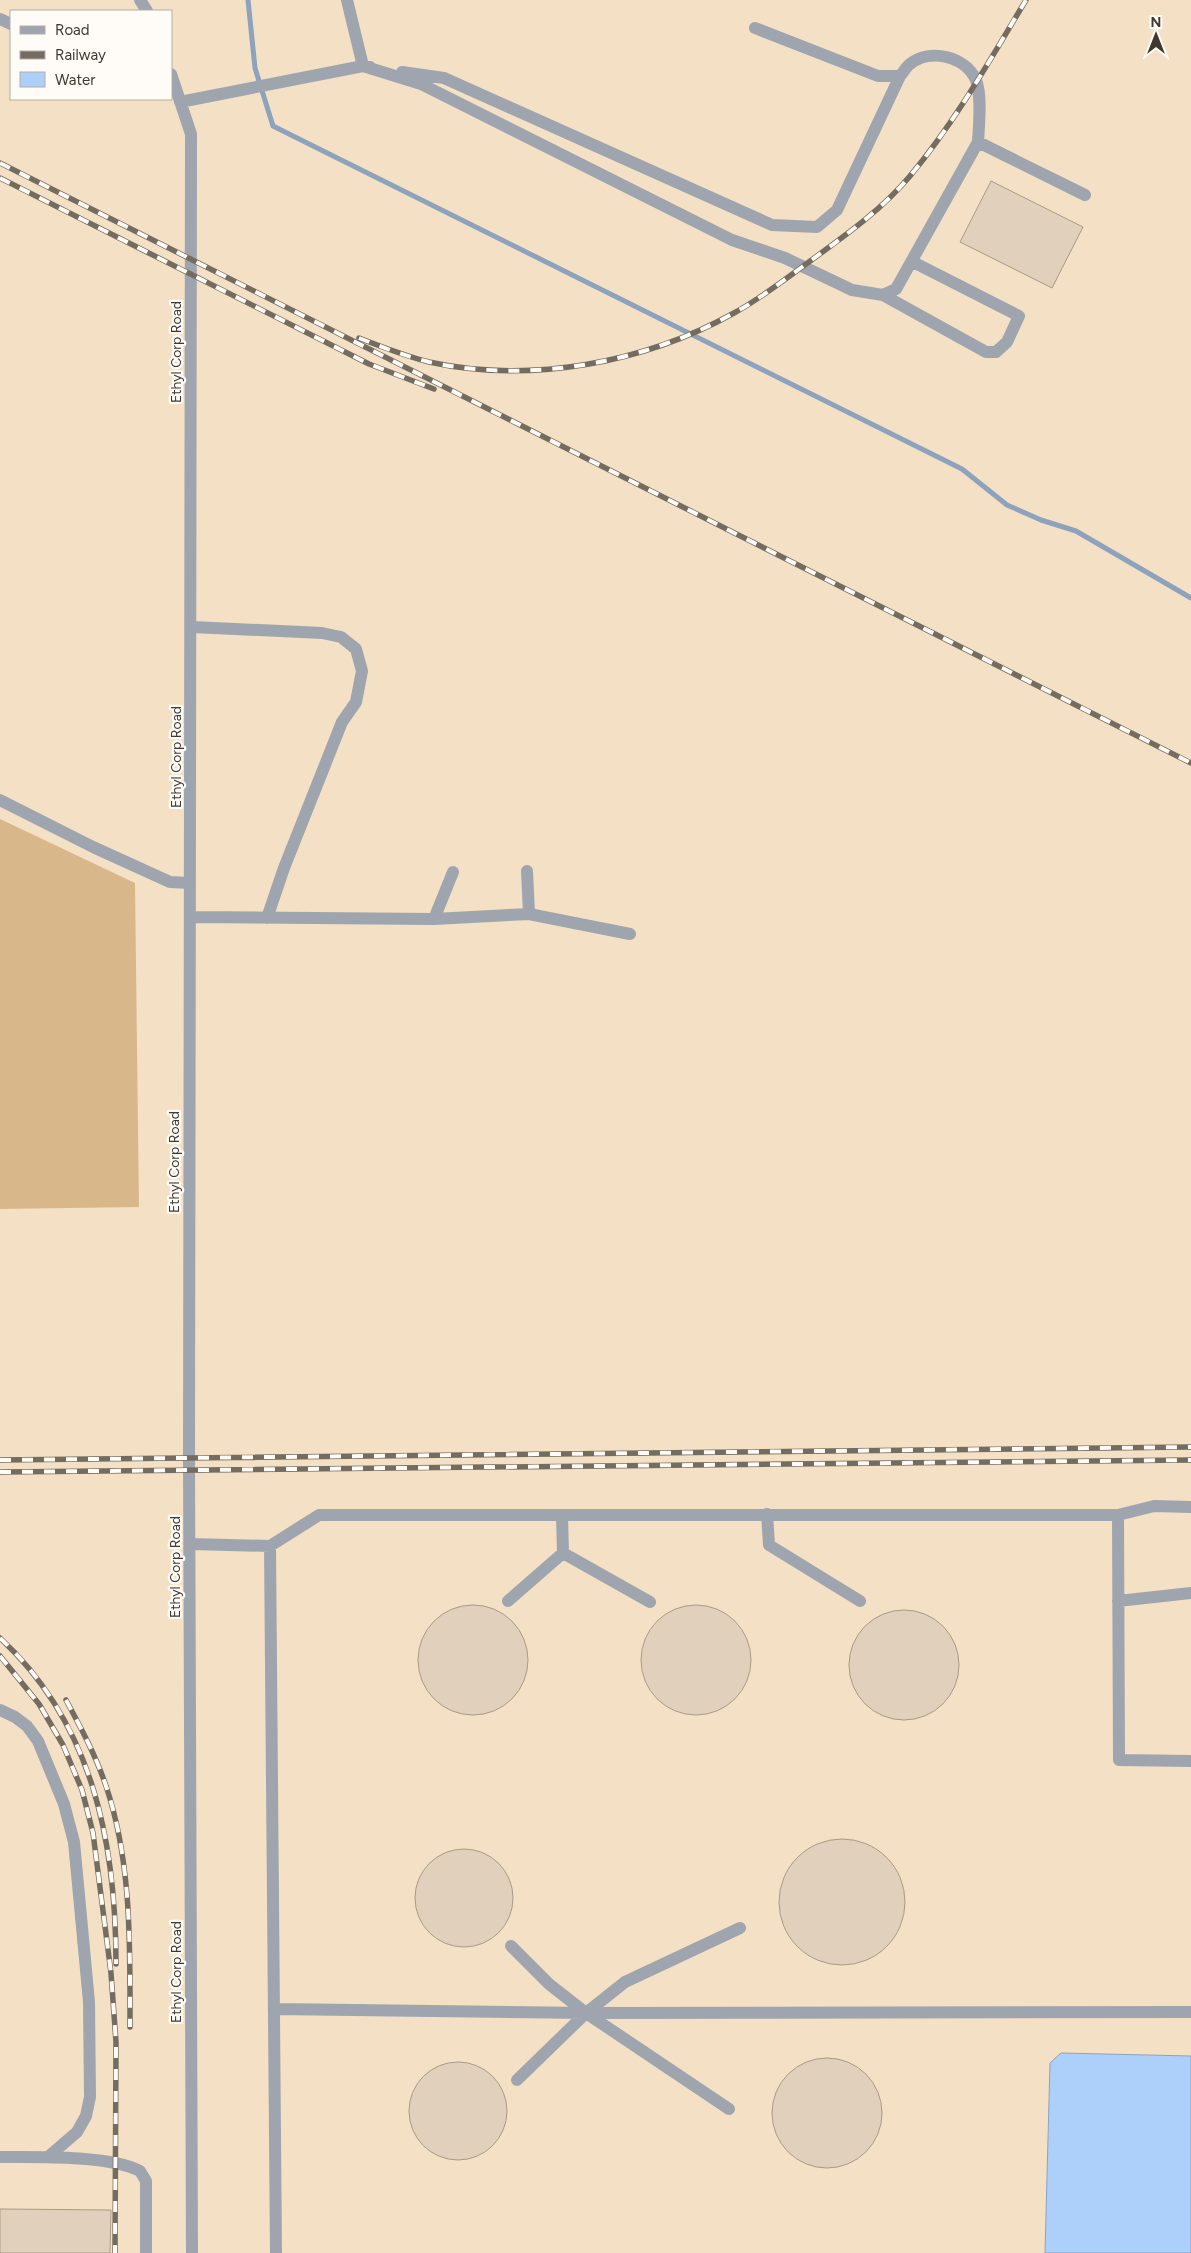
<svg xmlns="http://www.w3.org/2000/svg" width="1191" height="2253" font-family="Figtree,sans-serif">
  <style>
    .built { fill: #f4e0c4; fill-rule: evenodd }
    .forest { fill: #d8b88b }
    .water { fill: #add0fa; stroke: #8ca2bd }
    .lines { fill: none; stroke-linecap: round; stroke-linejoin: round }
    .stream { stroke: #8ca2bd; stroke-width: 5 }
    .building { fill: #e1d1bc; stroke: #a99a86 }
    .minor { stroke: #9ea5ae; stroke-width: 12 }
    .rail-casing { stroke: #756c61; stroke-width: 5.5 }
    .rail { stroke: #fffcf7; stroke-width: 4; stroke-dasharray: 11; stroke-linecap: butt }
    .labels { text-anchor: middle; stroke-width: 4.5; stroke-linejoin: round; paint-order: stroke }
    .street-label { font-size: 14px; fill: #3e3830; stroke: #fffcf7 }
  </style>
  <rect width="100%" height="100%" fill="#fcecd7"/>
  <path class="built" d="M0,0H1191V2253H0ZM11,11H171V99H11Z"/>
  <path class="forest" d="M0,819L135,883L139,1207L0,1209Z"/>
  <path class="water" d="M1061,2053L1191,2056V2253H1045L1050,2063Z"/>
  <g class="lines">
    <path class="stream" d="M248,0L255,68L273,126L962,469L1007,505L1041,520L1076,531L1191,598"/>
  </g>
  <path class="building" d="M991,181L1083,227L1052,288L960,242Z
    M641 1660a55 55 0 1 1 110 0a55 55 0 1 1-110 0Z
    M418 1660a55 55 0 1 1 110 0a55 55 0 1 1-110 0Z
    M849 1665a55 55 0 1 1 110 0a55 55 0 1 1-110 0Z
    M779 1902a63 63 0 1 1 126 0a63 63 0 1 1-126 0Z
    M415 1898a49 49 0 1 1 98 0a49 49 0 1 1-98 0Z
    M772 2113a55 55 0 1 1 110 0a55 55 0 1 1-110 0Z
    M409 2111a49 49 0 1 1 98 0a49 49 0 1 1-98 0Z
    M0,2209L111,2210L110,2253H0Z"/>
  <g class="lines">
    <path class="minor" d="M140,0L147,11
      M347,0L363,66L370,67
      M0,19L11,24
      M402,72L444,78L772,225L817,227L837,210L900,76
      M171,74L191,134L189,1458L192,2253
      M180,102L363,66L421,84L732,240L785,258L852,290L883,295L896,289L978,142C979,125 982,95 976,80C965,56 930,48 910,64C906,67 903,73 900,76H878L755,28
      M978,142L1085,195
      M883,295L986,352H996L1007,342L1019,316L913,262
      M192,627L322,633L341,637L356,649L362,671L356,702L342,722L284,868L267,918
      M0,800L93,847L170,882L190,883
      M527,871L529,914L630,934
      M453,872L434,919L529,914
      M190,917L434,919
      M767,1514L769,1545L860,1601
      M1118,1515L1154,1506L1191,1507
      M190,1544L270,1546L319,1515H1118L1119,1760L1191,1761
      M270,1546L276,2253
      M563,1553L650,1602
      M508,1601L563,1553L562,1515
      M1118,1601L1191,1593
      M0,1710L15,1717L27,1726L38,1741L64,1804L74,1842L89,2002L90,2097L86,2116L77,2132L48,2157
      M511,1946L549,1984L586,2013L1191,2012
      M274,2009L586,2013L625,1982L740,1928
      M517,2080L586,2013L729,2109
      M0,2157C36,2157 109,2155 140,2171L146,2181V2253"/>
    <defs>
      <path id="rail" d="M0,163L1191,763
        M0,178L369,364L434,389
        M359,338C382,347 405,356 429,362C531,384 644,363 734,313C758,300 780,283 802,267C840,239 880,212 910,176C955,122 990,60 1026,0
        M0,1460L1191,1447
        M0,1472L1191,1460
        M0,1638C93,1724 116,1843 116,1964
        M0,1656L39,1704L63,1745L82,1790L93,1833L111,1973L116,2042L115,2253
        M66,1700C81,1728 96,1756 106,1786C132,1863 130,1947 130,2027"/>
    </defs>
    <use href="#rail" class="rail-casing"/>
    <use href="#rail" class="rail"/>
  </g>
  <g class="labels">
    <g class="street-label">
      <text transform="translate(176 352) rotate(-90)" y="5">Ethyl Corp Road</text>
      <text transform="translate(176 757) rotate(-90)" y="5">Ethyl Corp Road</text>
      <text transform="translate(174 1162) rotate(-90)" y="5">Ethyl Corp Road</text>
      <text transform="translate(175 1567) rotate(-90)" y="5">Ethyl Corp Road</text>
      <text transform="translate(176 1972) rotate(-90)" y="5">Ethyl Corp Road</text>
    </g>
  </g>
  <rect x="10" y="10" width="162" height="90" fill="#fffcf7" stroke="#b2aea7"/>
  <rect x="20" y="26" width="25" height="8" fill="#9ea5ae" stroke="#b2aea7"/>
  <text x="55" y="35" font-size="15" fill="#3e3830">Road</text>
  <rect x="20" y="51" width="25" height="8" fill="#756c61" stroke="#b2aea7"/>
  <text x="55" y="60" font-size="15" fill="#3e3830">Railway</text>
  <rect x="20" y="72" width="25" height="15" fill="#add0fa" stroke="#b2aea7"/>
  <text x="55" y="85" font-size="15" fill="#3e3830">Water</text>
  <g transform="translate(1156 35)" stroke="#fffcf7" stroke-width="4" paint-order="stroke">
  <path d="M0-4L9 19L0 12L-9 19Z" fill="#3e3830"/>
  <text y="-8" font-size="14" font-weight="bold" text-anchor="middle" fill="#3e3830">N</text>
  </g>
</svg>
